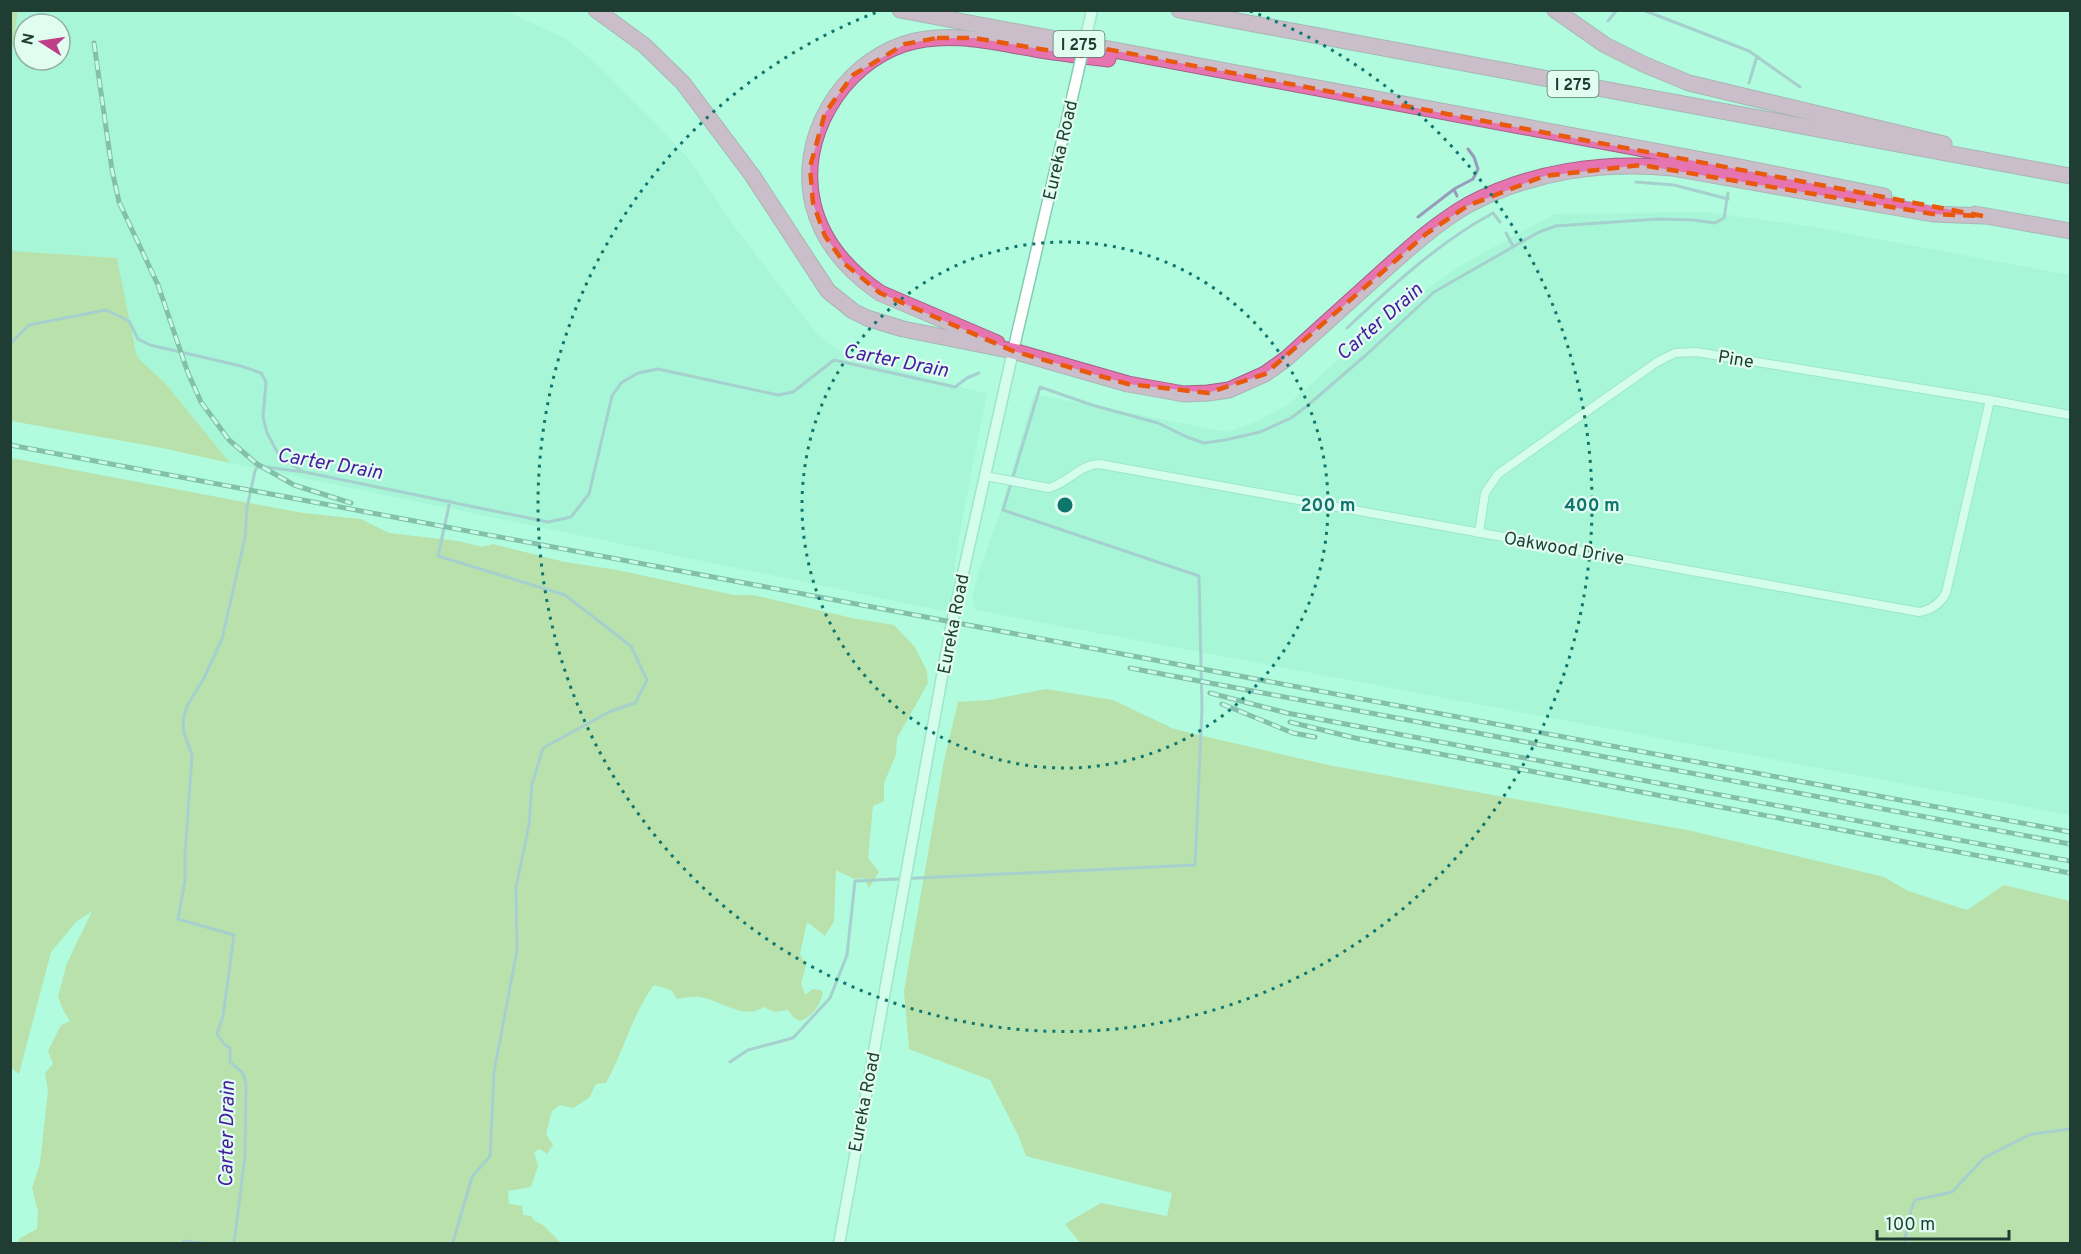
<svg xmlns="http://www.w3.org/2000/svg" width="2081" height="1254" font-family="Overpass,sans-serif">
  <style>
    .built { fill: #9cf0d1; fill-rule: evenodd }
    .green { fill: #c2c270 }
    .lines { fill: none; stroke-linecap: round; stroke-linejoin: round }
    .stream { stroke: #979cba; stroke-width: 3 }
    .minor-casing { stroke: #84ccb2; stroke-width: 10 }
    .tertiary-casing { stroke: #84ccb2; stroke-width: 13 }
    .secondary-casing { stroke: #84ccb2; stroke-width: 13 }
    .motorway-casing { stroke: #a06184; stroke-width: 17 }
    .minor { stroke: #fff; stroke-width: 8 }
    .tertiary { stroke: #fff; stroke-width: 10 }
    .secondary { stroke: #fff; stroke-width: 10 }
    .motorway { stroke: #e674b0; stroke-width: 15 }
    .rail-casing { stroke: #4c7868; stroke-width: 5 }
    .rail { stroke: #e1fdf2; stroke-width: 3; stroke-dasharray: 9; stroke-linecap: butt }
    .secondary-bridge-casing { stroke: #84ccb2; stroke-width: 13; stroke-linecap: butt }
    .secondary-bridge { stroke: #fff; stroke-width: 10 }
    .marked { fill: none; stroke: #e8590c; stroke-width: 4.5; stroke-dasharray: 12 8; stroke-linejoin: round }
    .ring { fill: none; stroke: #0f766e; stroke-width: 3; stroke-dasharray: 3 6 }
    .labels { text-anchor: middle; stroke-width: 4.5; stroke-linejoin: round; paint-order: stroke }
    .shield { fill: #e1fdf2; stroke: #59776c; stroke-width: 1.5 }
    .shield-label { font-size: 16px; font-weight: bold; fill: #1f3d32 }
    .street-label { font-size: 18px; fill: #1f3d32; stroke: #e1fdf2 }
    .water-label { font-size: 20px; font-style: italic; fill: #471b9f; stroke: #e1fdf2 }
    .centre { fill: #0f766e; stroke: #e1fdf2; stroke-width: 3 }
    .ring-label { font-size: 18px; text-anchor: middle; font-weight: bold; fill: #0f766e; stroke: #e1fdf2; stroke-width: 4.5; stroke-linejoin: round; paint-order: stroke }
  </style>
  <rect width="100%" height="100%" fill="#b1fbdf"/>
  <path class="built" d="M18,11H506L568,40L602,69L689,159L733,225L814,330L827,342L856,359L987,394L959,536L949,612L230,463L166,384L137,357L117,258L13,251L11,247L10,56ZM24,24H60V60H24Z
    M1707,212L1807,226L2070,275V815L975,610L972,599L979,571L1000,513L1034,394L1227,432L1253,423L1288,405L1374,327L1461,265L1555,214Z"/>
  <path class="green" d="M11,10L18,11L11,56L10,11Z
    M11,247L13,251L117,258L137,357L166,384L230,463L162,448L11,421Z
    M11,458L303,513L361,519L389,533L458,541L482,547L493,544L565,562L617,570L734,595H753L852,618L894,625L915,647L927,671L928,683L897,738L896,755L884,783V801L873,806L868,858L879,872L869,888L864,878L854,879L836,870L834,921L825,936L807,922L800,954L806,965L801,984L805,995L813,989L821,990L823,994C819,1006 812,1017 800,1021L793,1017L788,1010L775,1012L763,1007C744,1021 721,1000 700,997C693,996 684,998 677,999L671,990L654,985C632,1014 624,1051 606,1083L596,1084L589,1098L573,1108L560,1105L552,1111L546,1134L553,1145L547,1154L540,1149L534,1152L538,1166L531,1187L508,1191L509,1204L522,1206L523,1215L531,1216L535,1221L543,1225L561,1243H18L20,1238L37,1229L38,1212L32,1188L40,1163L48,1091L45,1073L53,1064L48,1051L61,1025L70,1021L63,1010L58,996L67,963L92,911L76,922L51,952L19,1074L10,1067V853L12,836L11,837Z
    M1046,689L1113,700L1174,729L1328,765L1692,831L1884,877L1908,891L1967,910L2004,885L2070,901V1243H1080L1065,1224L1101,1203L1167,1216L1172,1193L1026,1156L1019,1137L990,1080L909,1049L904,991L944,761L958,702L989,700Z"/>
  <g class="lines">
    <path class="stream" d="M1643,10L1749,51L1800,87
      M1608,21L1617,10
      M1749,83L1757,56
      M1636,182L1674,185L1728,199
      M1457,196L1454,189L1473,179L1478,169L1474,157L1468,149
      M1418,217L1453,190L1454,191
      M1506,233L1513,246
      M1347,328C1392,286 1439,242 1493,213L1500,222
      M10,344L29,325L106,310L129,321L138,339L150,345L241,366L261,373L266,382L263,417L267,433L280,457L302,471
      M450,501L438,556L565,595L631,646L647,680L635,703L611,711L543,748L532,784L529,825L516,887L517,950L494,1072L490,1156L472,1177L453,1242L451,1244
      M730,1062L748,1050L793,1038L830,998L847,955L855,881L1195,865L1202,709L1199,576L1003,510L1040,387L1092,405L1158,423L1187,437L1204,443L1225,440L1260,432L1291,418L1307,406L1366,355L1434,292L1539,232L1556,226L1570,225L1658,219L1694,220L1715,223L1724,218L1728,193
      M181,1244L184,1241L210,1244
      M234,1244L245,1155L246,1084L243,1073L230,1062V1048L224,1044L217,1034L223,1016L234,935L178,919L185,881V855L192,755L184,733L183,721L187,706L204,678L222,639L245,537L247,508L255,471L258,466L304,472L548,522L571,517L589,494L612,396L621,383L638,373L658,369L778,395L793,392L834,360L955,387L967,378L979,373
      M1904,1244L1910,1213L1915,1200L1952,1192L1984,1158L2021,1139L2032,1134L2070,1129"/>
    <defs>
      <path id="minor" d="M985,476L1049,488C1068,483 1079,465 1099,464L1919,612C1932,610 1940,604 1946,593L1990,400
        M1479,533L1485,493L1498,474L1657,362L1675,353L1696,352L1990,400L2070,415"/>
      <path id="tertiary" d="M839,1244L951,627L1013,351"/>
      <path id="secondary" d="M1013,351L1076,81"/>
      <path id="motorway" d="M596,10L644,45L683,83L752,175L828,291L853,311L867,318L903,329L1013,351L1128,384L1184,394L1208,393L1229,390L1265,374L1286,359C1317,331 1347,304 1378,276C1406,251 1435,224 1468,205C1530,172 1602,161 1672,168L1933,214L1983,216
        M900,10L1740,167L1884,196
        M1179,10L2070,176
        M1555,10L1605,45L1643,64L1689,83L1944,144
        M1975,214L2070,231
        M997,343L880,293C848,271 822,242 813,204C797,138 841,65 904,44C947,30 993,42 1035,49C1059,53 1084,56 1108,59"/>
    </defs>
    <use href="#minor" class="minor-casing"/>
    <use href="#tertiary" class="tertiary-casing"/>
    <use href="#secondary" class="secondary-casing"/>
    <use href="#motorway" class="motorway-casing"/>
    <use href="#minor" class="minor"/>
    <use href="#tertiary" class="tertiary"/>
    <use href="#secondary" class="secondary"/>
    <use href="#motorway" class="motorway"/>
    <defs>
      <path id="rail" d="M94,43L112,170L119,202L158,285L188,373L201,402L229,440L257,464L294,485L351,503
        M10,445L2070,832
        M1130,668L2070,844
        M1210,693L1287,713L2070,861
        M1222,704L1293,733L1315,737
        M1290,722L1355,738L2070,873"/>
    </defs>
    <use href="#rail" class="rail-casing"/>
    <use href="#rail" class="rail"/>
    <defs>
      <path id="secondary-bridge" d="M1076,81L1092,10"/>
    </defs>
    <use href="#secondary-bridge" class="secondary-bridge-casing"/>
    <use href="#secondary-bridge" class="secondary-bridge"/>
  </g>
  <path d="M0 0H2081V1254H0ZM937,38H974L1082,56L1085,45L1983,216L1933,214L1641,165L1544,176L1467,206L1426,234L1265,374L1208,393L1128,384L1013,351L880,293L845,264L825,236L813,203L810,167L825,113L853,75L905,44Z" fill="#b1fbdf" fill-opacity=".55" fill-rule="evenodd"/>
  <path class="marked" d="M937,38H974L1082,56L1085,45L1983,216L1933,214L1641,165L1544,176L1467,206L1426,234L1265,374L1208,393L1128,384L1013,351L880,293L845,264L825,236L813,203L810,167L825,113L853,75L905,44Z"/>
  <g class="ring">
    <circle cx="1065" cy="505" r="263"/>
    <path d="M1250 11A527 527 0 1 1 880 11"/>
  </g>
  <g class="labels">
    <g class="shield">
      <rect x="1053.5" y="31" width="51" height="26" rx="4.5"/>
      <rect x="1547.5" y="71" width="51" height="26" rx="4.5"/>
    </g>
    <g class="shield-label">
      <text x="1079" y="50">I 275</text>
      <text x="1573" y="90">I 275</text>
    </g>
    <g class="street-label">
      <text transform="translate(1060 150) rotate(-77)" y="6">Eureka Road</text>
      <text transform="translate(1736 359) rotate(9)" y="6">Pine</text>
      <text transform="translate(1564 548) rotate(10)" y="6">Oakwood Drive</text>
      <text transform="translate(953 624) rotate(-79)" y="6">Eureka Road</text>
      <text transform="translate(864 1102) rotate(-79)" y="6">Eureka Road</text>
    </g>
    <g class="water-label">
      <text transform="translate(1379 321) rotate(-41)" y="7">Carter Drain</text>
      <text transform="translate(896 360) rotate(11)" y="7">Carter Drain</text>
      <text transform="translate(330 463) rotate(10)" y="7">Carter Drain</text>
      <text transform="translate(226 1134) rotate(-89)" y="7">Carter Drain</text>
    </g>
  </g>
  <circle cx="1065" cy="505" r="9" class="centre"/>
  <g class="ring-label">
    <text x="1328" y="511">200 m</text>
    <text x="1592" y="511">400 m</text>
  </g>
  <rect width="2081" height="1254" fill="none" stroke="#1f3d32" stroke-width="24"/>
  <g transform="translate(42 42) rotate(282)"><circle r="28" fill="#e1fdf2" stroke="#93b0a5" stroke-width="1.5"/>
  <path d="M0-4.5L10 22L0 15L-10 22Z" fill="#be3e87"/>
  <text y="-9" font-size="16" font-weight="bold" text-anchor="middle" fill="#1f3d32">N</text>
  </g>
  <path d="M1877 1230v9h132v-9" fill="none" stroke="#1f3d32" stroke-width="3"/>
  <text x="1886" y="1230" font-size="18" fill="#1f3d32" stroke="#e1fdf2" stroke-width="4.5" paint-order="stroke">100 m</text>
</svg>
